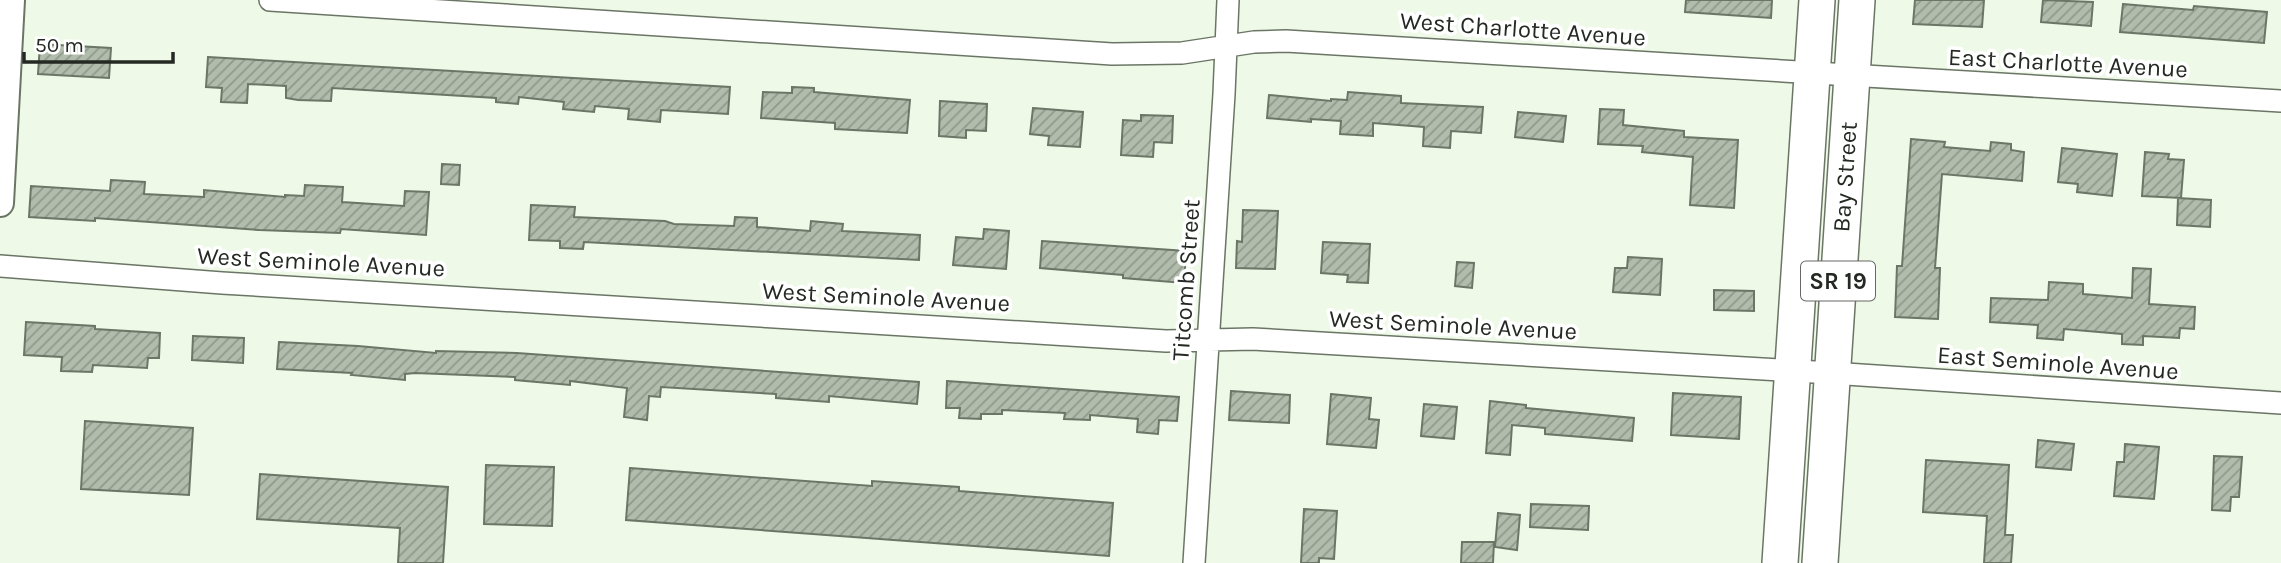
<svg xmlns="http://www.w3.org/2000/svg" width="2281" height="563" font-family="Karla,sans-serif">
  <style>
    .building { fill: url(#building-hatch); stroke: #6c7667; stroke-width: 2 }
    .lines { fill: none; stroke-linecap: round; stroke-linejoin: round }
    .minor-casing { stroke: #6b7565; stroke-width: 24 }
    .tertiary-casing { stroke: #6b7565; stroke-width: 30 }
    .primary-casing { stroke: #6b7565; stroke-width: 38 }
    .minor { stroke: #fff; stroke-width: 21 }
    .tertiary { stroke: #fff; stroke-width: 26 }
    .primary { stroke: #fff; stroke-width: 35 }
    .labels { text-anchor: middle; stroke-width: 7; stroke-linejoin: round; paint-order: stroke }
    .shield { fill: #fff; stroke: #666965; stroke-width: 2 }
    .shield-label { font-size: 23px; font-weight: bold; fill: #252923 }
    .street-label { font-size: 24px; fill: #252923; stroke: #fff }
  </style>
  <defs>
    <pattern id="building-hatch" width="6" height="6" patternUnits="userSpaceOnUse" patternTransform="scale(1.75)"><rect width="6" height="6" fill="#b1bcac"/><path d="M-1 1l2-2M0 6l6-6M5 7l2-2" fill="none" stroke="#90998c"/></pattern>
  </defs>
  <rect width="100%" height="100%" fill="#eef9e8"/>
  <path class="building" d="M1686,0H1772L1771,18L1685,12Z
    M1915,0H1984L1982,27L1913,24Z
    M2043,0L2093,2L2091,26L2041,22Z
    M2123,4L2193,10L2194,6L2267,12L2264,43L2120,32Z
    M40,44L111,48L109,78L38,74Z
    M208,57L730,87L728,114L661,110L660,122L628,119L629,109L595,106L594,112L563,109L564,102L519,97L518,104L496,102V98L332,88L331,101L298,100L286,98V86L248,84L247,103L221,102L222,88L206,87Z
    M792,87L814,88V92L910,100L907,133L835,129V123L761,118L763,92L792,93Z
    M1348,92L1401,96V103L1483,107L1481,133L1451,131L1450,148L1423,146L1424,127L1373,123V136L1340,134L1341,121L1311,119V122L1267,118L1269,95L1331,101V99L1347,100Z
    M940,101L987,104L986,131L966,130V138L939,136Z
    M1033,108L1083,112L1080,147L1048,145L1049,136L1030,134Z
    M1600,109L1624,110L1623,125L1684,131V137L1738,140L1734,208L1690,205L1693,157L1642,152L1643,146L1598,144Z
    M1518,112L1566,116L1563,142L1515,137Z
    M1141,115L1173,116L1172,143L1154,142L1153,157L1121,155L1123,120L1141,121Z
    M1911,139L1945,142L1944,147L1990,151L1991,142L2011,144V150L2024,152L2022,181L1942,174L1935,268H1940L1938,319L1895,317L1897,266H1902Z
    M2062,148L2117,154L2112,196L2077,192L2078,184L2058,182Z
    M2145,152L2169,154L2168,159L2184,160L2181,198L2142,196Z
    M442,164L460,165L459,185L441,184Z
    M111,180L145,182L144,194L204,197V190L285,197V195L304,196L305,185L343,187L342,202L404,206L405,191L429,192L426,235L341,229L340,233L259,230L95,218V221L29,217L31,186L110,191Z
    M2178,198L2211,200L2210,227L2177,225Z
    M531,205L575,207L574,217L665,221L674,224L734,226L735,217L757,218V227L810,231L811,221L843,224L842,231L920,235L919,260L584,242L583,249L560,248V241L529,240Z
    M1243,210L1278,211L1275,269L1236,268L1237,241L1242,242Z
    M984,229L1009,231L1006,269L953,265L956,237L983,239Z
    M1042,241L1186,251L1184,283L1123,278V275L1040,268Z
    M1323,242L1370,244L1368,283L1347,282L1348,275L1321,273Z
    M1628,257L1662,259L1660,295L1613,292L1615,268H1627Z
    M1457,262L1474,263L1472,288L1455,286Z
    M2133,268L2151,269L2149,304L2195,307L2194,329L2180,328L2179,338L2143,336V345L2122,344V334L2064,329L2063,340L2037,338L2038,325L1990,322L1991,298L2048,300L2049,282L2083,284V294L2132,298Z
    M1714,290L1754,291V311L1714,310Z
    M26,322L95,326V329L160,333L159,358H148L147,368L93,365L92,372L61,371L62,357L24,355Z
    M193,336L244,338L243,363L192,360Z
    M279,342L358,346L436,353V351L517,353L919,382L917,404L829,396V402L776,398V394L661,387L660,397L649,396L647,420L624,417L627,388L570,381V385L515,380V377L415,373L405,374V380L351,375L352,373L277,369Z
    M947,381L1179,397L1177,421L1159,420L1158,434L1137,432L1138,419L1090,415V420L1064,419L1065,413L1002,410V414H981V419L959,418L960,408H946Z
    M1231,391L1290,395L1289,423L1229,420Z
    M1673,393L1741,397L1739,439L1671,435Z
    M1331,394L1371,398L1369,419L1379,420L1376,448L1327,444Z
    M1490,401L1526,405V408L1634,418L1632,441L1545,434V428L1512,425L1510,455L1486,453Z
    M1424,404L1457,407L1454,439L1421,436Z
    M85,421L193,428L189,495L81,489Z
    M2038,440L2074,444L2071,470L2036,467Z
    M2125,444L2159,447L2154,499L2114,496L2117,462H2124Z
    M2214,456L2242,457L2239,497H2231L2230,511L2212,510Z
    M1926,460L2009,465L2005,535H2013L2011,563H1984L1987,516L1923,512Z
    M486,465L554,467L552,526L484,524Z
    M630,468L872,486V481L959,487V491L1113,503L1109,556L626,520Z
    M260,474L448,487L443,563H398L400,528L257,519Z
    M1531,504L1589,506L1588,530L1530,527Z
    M1304,509L1337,511L1334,559L1319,558V563H1301Z
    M1498,513L1520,515L1517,550L1495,547Z
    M1462,542H1494L1493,563H1461Z"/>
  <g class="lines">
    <defs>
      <path id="minor" d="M270,0L1112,54L1182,53L1254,42L1286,41L2281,101
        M0,266L222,283L1166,341L1253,339L1831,373L2281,403
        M1194,563L1224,94L1228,0"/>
      <path id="tertiary" d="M0,203L11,0"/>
      <path id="primary" d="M1780,563L1817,0
        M1820,563L1857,0"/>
    </defs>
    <use href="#minor" class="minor-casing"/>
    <use href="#tertiary" class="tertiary-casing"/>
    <use href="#primary" class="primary-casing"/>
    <use href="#minor" class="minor"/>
    <use href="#tertiary" class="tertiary"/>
    <use href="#primary" class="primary"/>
  </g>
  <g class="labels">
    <rect class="shield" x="1801" y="261.5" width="74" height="39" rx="5"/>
    <g class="shield-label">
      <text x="1838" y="289">SR 19</text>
    </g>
    <g class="street-label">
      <text transform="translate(1523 29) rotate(4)" y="8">West Charlotte Avenue</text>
      <text transform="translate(2068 63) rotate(3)" y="8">East Charlotte Avenue</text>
      <text transform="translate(1845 177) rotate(-86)" y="8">Bay Street</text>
      <text transform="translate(321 262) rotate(3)" y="8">West Seminole Avenue</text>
      <text transform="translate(1186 280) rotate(-86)" y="8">Titcomb Street</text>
      <text transform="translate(886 297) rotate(3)" y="8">West Seminole Avenue</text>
      <text transform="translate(1453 325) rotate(3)" y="8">West Seminole Avenue</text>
      <text transform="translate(2058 363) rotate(4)" y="8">East Seminole Avenue</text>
    </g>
  </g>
  <path d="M24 52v10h149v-10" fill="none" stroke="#252923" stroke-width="3.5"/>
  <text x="35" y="52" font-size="21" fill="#252923" stroke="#ffffff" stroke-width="5" paint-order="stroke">50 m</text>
</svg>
